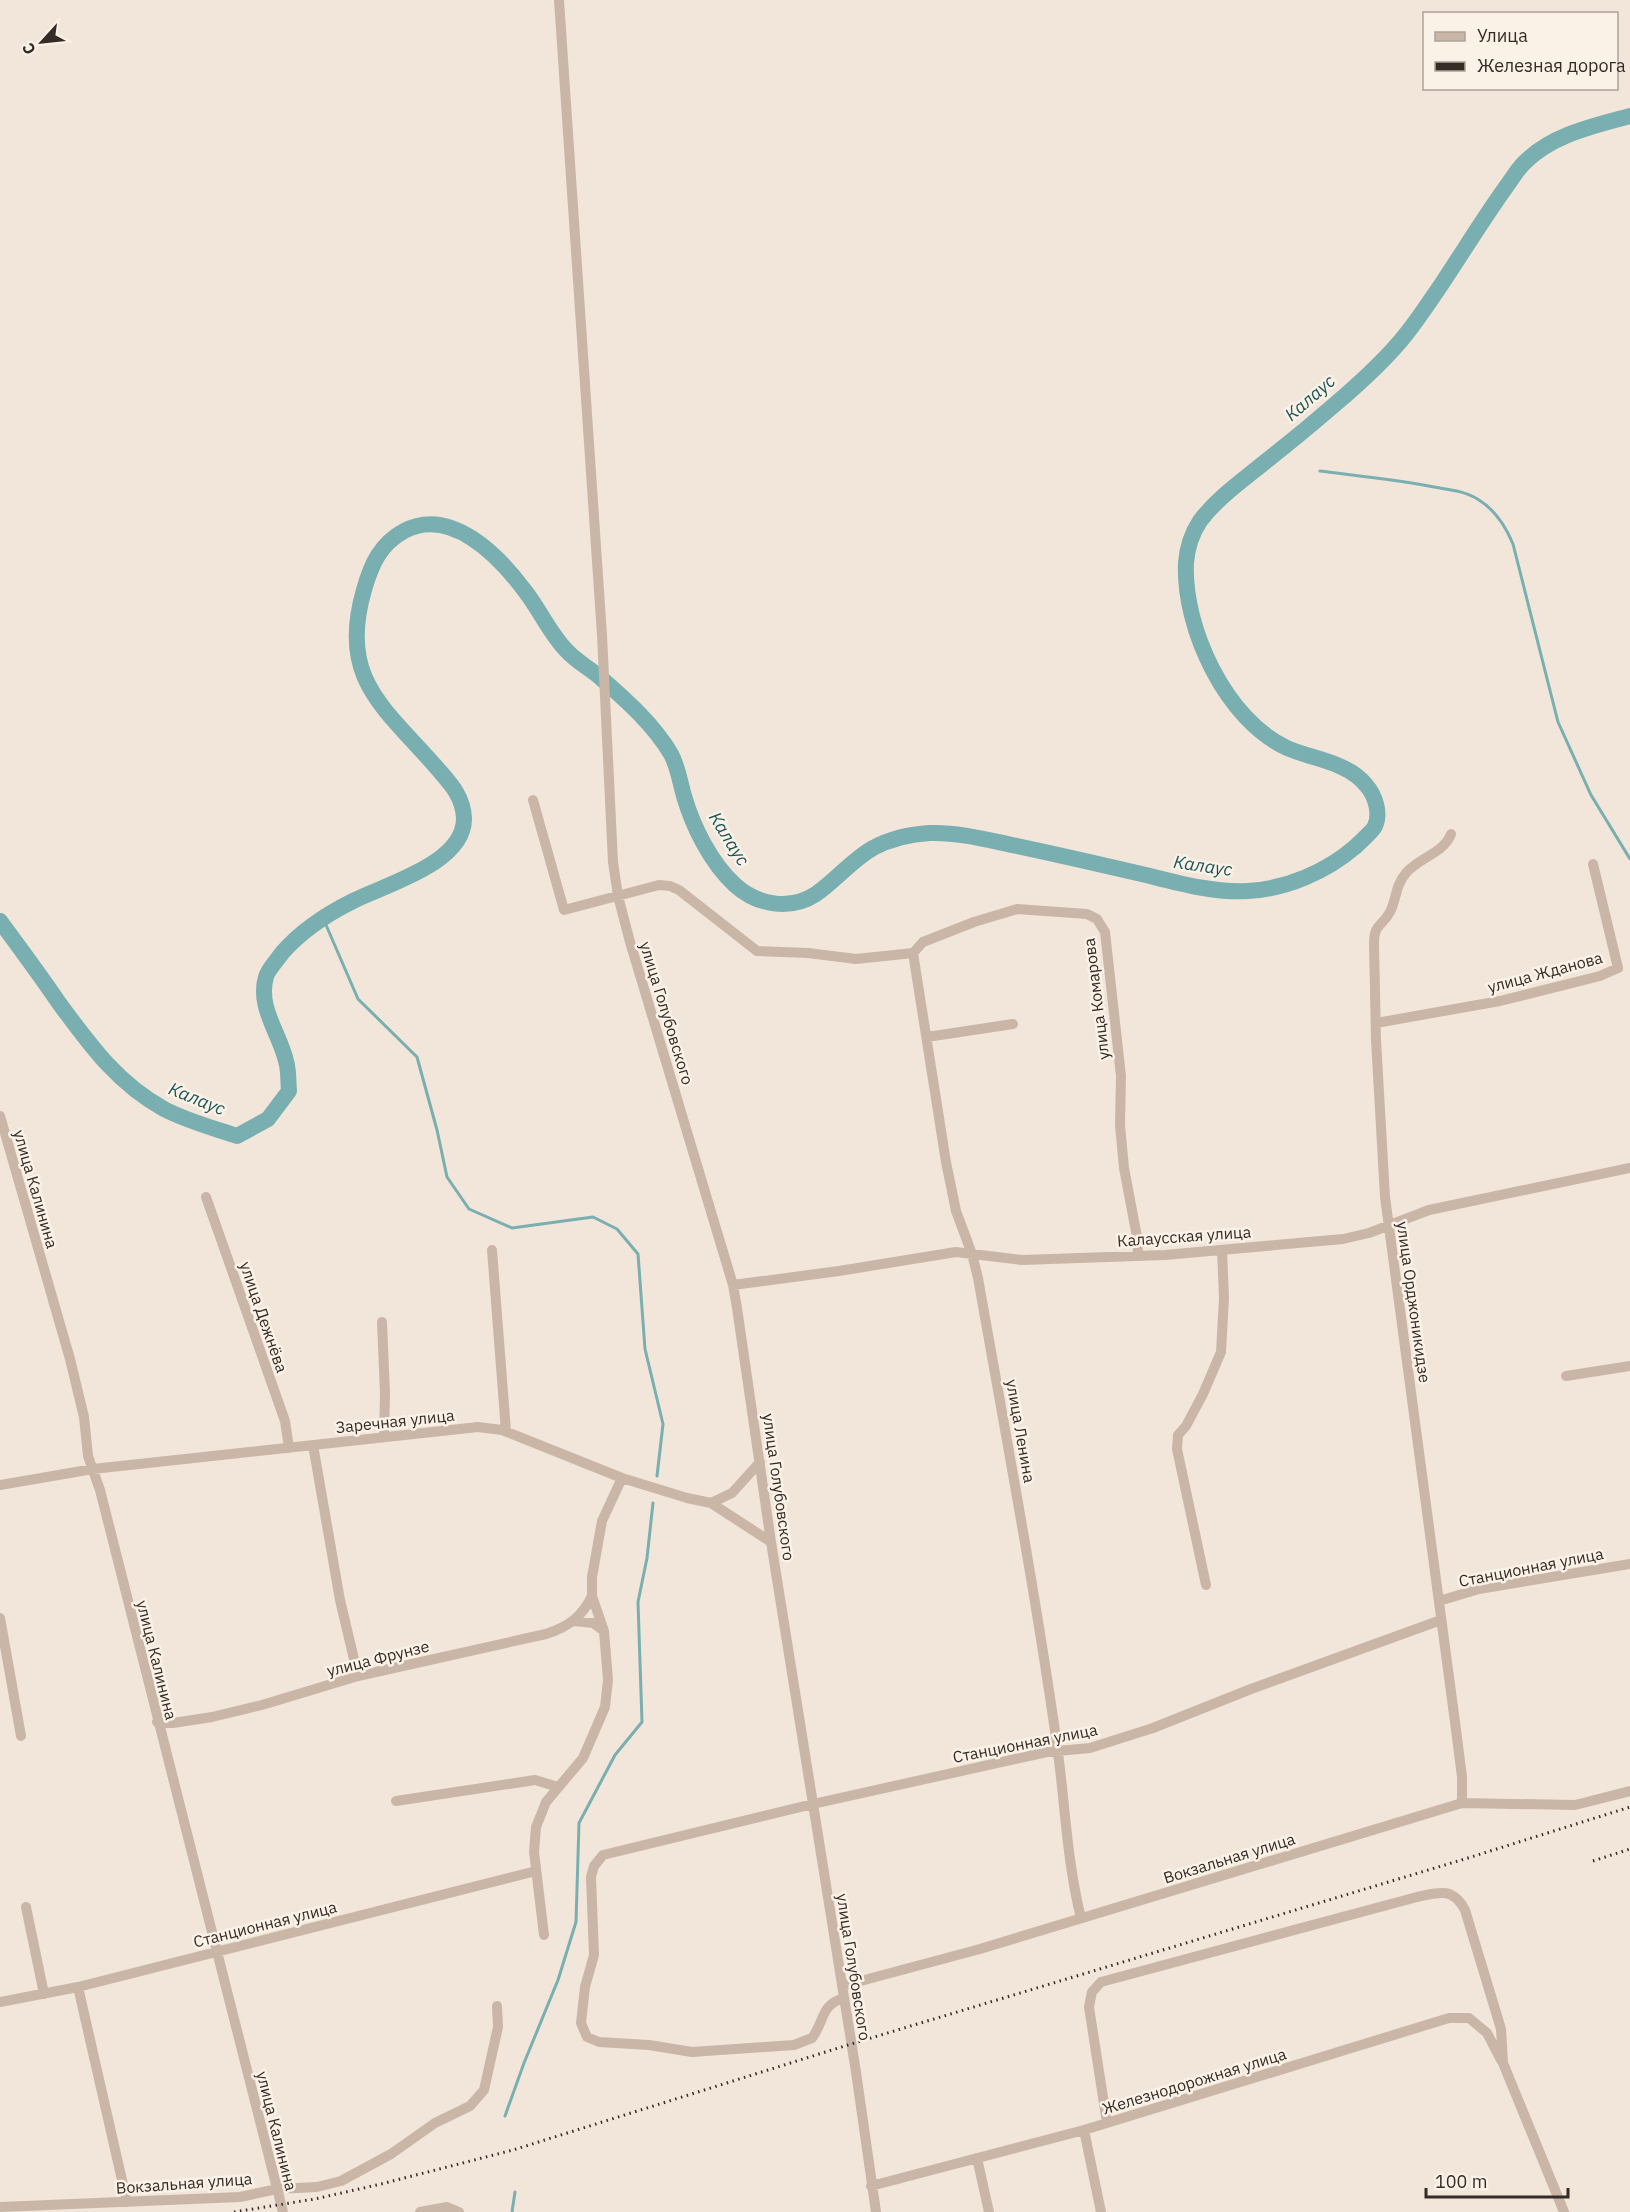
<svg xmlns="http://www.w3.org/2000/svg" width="1630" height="2212" font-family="'IBM Plex Sans',sans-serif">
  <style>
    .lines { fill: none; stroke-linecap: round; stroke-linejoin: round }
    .stream { stroke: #79afb0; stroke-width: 3 }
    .river { stroke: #79afb0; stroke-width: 16 }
    .minor { stroke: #cab6a6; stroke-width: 10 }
    .rail { stroke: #362c27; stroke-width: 3; stroke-dasharray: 1.5 4.5; stroke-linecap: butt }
    .labels { text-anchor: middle; stroke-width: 5; stroke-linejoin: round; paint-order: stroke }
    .street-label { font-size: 16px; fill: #362c27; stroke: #faf1e7 }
    .water-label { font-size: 18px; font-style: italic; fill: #1c5659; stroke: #faf1e7 }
  </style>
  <rect width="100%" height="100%" fill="#f2e6da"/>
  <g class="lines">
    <path class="stream" d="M1320,471C1360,476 1400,480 1440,488C1453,490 1467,492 1479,500C1495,510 1506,527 1513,544L1558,722L1591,795L1630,859
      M323,918L358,999L417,1057L437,1130L447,1177L469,1209L512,1228L593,1217L617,1229L638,1254L645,1349L663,1424L657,1476
      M505,2116L524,2063L558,1980L576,1922L579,1823L615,1755L642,1722L638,1602L647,1558L653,1503
      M512,2212L515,2192"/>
    <path class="river" d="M0,921C20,948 40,975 59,1003C90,1045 117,1083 164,1109C187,1121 213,1128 237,1136L268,1119L289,1091C288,1081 289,1071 286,1061C280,1034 257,1007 266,977C267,971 278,959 282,953C301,931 327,914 353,901C387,884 465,863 464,818C463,796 450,783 437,768C384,707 338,679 364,590C371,565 380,544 404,531C451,506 499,556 525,591C540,610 550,634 567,651C577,662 591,669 602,679C627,701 654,725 671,754C678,767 680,782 684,796C693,827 711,863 735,885C757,905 790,911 816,894C836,880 852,860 873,848C890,839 911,834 930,833C959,832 988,840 1017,846C1060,855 1103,865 1146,875C1178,883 1214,893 1248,891C1286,889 1326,872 1355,847C1359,843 1373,831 1375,826C1381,813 1375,795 1366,785C1348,762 1312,759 1287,748C1226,720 1183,628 1186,563C1187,549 1192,533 1200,521C1217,498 1243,480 1265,462C1288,444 1311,425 1333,406C1359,384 1386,360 1407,333C1419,318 1430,301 1441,285C1463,252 1483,219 1506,187C1512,179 1517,170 1524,163C1551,135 1593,126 1630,116"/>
    <path class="minor" d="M559,0L602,635L613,862L618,896L630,942L733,1285L737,1308L771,1542L856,2072L876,2212
      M533,800L564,910L659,885L670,886L679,890L757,951L808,953L856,959L913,953L923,942L974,922L1017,909L1087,914L1097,919L1105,932L1121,1076L1120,1125L1124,1168L1137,1237L1138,1256
      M1451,834C1444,853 1420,857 1406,873C1395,886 1397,898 1390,912C1382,927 1374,923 1374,944L1376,1040L1385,1197L1455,1722L1462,1777V1803
      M913,953L946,1162L956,1211L972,1254L978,1278C1005,1431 1034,1584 1056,1738C1065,1798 1066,1858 1081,1918
      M1376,1023L1500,1001L1600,976L1618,968L1593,864
      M927,1037L1013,1024
      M0,1116L70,1359L84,1417L88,1456L100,1490L283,2212
      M206,1197L285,1421L289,1448
      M492,1250L506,1431
      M733,1285L839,1271L956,1252L1022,1260L1165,1255L1343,1239L1369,1233L1429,1210L1630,1168
      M382,1322L385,1394L384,1436
      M1566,1376L1630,1366
      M313,1445L340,1600L358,1676
      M0,1485L93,1469L478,1427L502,1430L622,1478L687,1498L711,1503L771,1542
      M711,1503L732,1493L760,1462
      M1206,1585L1177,1449L1178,1435L1186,1426L1203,1394L1221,1352L1224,1298L1222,1250
      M1439,1601L1479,1589L1630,1564
      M0,1618L21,1736
      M574,1621L593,1623L604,1631
      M157,1722L173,1723L212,1717L262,1705L358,1676L546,1634C568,1627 582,1617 592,1596
      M396,1801L535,1780L558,1787
      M26,1907L44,1994
      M544,1935L534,1852L536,1827L546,1802L583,1758L605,1707L608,1680L604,1631L592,1596V1577L602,1521L622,1478
      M842,1986L980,1949L1462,1803L1575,1805L1630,1791
      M78,1987L127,2202
      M844,1998C820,2005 825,2021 812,2038L794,2045L692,2052L649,2045L599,2042L587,2037L581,2023L585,1987L594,1955L591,1877L594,1866L603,1855L813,1804L1047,1752L1090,1748L1153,1728L1251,1689L1441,1620
      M0,2002L78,1987L536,1871
      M1107,2123L1089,2007L1092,1992L1101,1982L1417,1897C1439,1892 1453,1887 1465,1910L1501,2029L1503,2063L1564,2212
      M1084,2130L1101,2212
      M977,2158L989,2212
      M871,2186L1084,2130L1449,2018H1469L1487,2033L1501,2060
      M0,2207L240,2197L277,2189L317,2187L341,2181L391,2154L435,2123L470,2106L484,2090L498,2027L497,2006
      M420,2212L447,2207L459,2212"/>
    <path class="rail" d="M1593,1861L1630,1849
      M234,2212L315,2199L381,2184L513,2150L851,2044L1468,1858L1630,1807"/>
  </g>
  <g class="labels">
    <g class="street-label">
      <text transform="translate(1545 972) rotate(-15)" y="6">улица Жданова</text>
      <text transform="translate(1096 999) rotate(-97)" y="6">улица Комарова</text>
      <text transform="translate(667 1013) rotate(73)" y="6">улица Голубовского</text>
      <text transform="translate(36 1189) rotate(74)" y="6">улица Калинина</text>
      <text transform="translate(1184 1236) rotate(-4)" y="6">Калаусская улица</text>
      <text transform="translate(1414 1302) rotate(82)" y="6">улица Орджоникидзе</text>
      <text transform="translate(264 1317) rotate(71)" y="6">улица Дежнёва</text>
      <text transform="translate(395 1421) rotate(-6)" y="6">Заречная улица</text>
      <text transform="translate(1021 1431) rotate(80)" y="6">улица Ленина</text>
      <text transform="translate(779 1487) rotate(82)" y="6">улица Голубовского</text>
      <text transform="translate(1531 1567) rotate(-11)" y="6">Станционная улица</text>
      <text transform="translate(378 1658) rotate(-14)" y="6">улица Фрунзе</text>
      <text transform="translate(157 1660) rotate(76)" y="6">улица Калинина</text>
      <text transform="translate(1025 1743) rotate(-11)" y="6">Станционная улица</text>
      <text transform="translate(1229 1858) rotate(-17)" y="6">Вокзальная улица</text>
      <text transform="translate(265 1924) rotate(-14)" y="6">Станционная улица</text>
      <text transform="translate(854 1967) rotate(81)" y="6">улица Голубовского</text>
      <text transform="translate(1194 2081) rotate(-17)" y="6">Железнодорожная улица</text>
      <text transform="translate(277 2131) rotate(76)" y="6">улица Калинина</text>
      <text transform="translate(184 2183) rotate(-4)" y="6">Вокзальная улица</text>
    </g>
    <g class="water-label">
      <text transform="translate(1310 398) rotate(-41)" y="6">Калаус</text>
      <text transform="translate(729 839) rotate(58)" y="6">Калаус</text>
      <text transform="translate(1203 866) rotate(8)" y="6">Калаус</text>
      <text transform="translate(197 1099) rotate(22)" y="6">Калаус</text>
    </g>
  </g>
  <rect x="1423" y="12" width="195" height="78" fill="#faf1e7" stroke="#aca29a" stroke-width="1.5"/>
  <rect x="1435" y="32" width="30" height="9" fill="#cab6a6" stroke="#aca29a" stroke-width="1.5"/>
  <text x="1477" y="42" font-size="18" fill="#362c27">Улица</text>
  <rect x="1435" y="62" width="30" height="9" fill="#362c27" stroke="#aca29a" stroke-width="1.5"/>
  <text x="1477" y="72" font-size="18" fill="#362c27">Железная дорога</text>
  <g transform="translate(42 42) rotate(243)" stroke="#faf1e7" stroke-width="4.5" paint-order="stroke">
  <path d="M0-4.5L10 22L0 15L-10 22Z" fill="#362c27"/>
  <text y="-9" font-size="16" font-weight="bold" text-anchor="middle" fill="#362c27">С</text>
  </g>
  <path d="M1426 2188v9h142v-9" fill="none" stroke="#362c27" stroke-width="3"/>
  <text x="1435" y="2188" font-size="18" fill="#362c27" stroke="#faf1e7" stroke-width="4.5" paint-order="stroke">100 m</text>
</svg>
